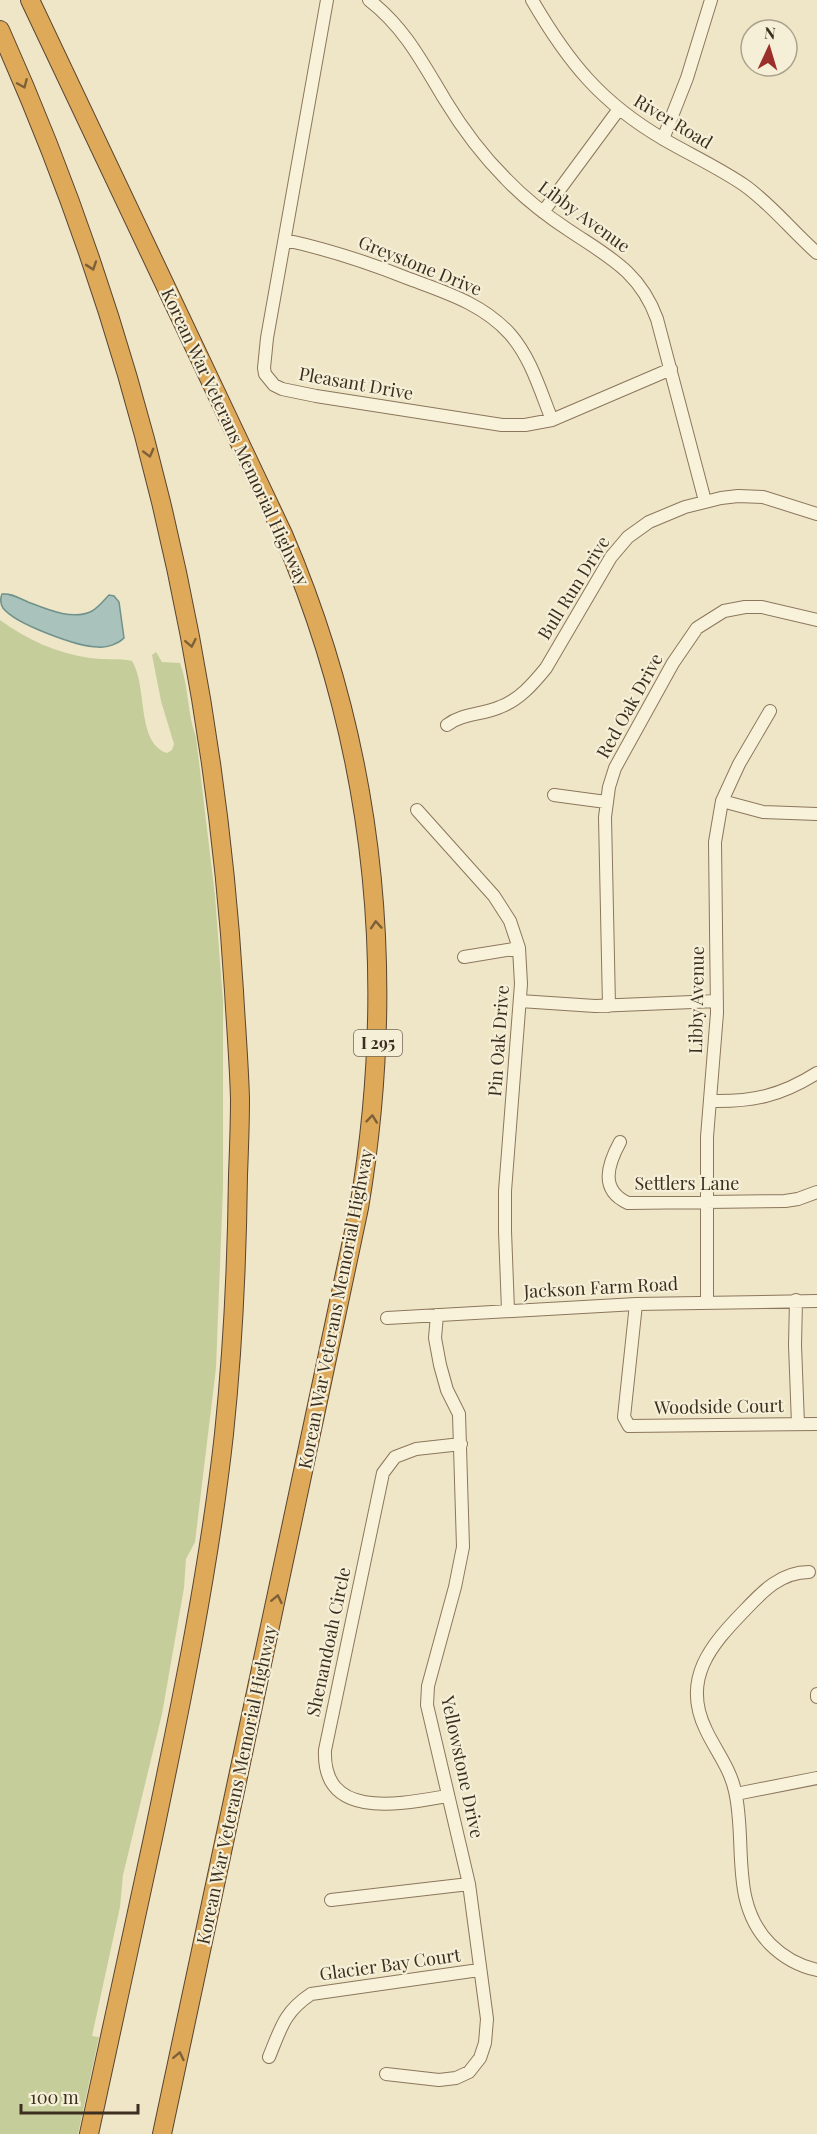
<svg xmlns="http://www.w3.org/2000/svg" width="817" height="2134" font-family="'Playfair Display',serif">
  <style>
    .green { fill: #c5ce9b }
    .water { fill: #a9c3bc; stroke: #6f928b; stroke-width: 1.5 }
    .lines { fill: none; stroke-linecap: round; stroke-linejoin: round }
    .minor-casing { stroke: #8b775c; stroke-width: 14 }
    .highway-casing { stroke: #594530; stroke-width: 20 }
    .minor { stroke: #f9f2db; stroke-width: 12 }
    .highway { stroke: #dea959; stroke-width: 18 }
    .oneway { stroke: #7d6037 }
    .labels { text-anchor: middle; stroke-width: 4.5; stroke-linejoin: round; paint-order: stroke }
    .shield { fill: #f6efd7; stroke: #746957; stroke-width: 1.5 }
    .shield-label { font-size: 16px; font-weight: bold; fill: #3c2f20 }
    .street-label { font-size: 18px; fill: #3c2f20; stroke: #f6efd7 }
  </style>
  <rect width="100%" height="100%" fill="#efe5c7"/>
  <path class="green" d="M0,620C28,640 56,653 90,658C104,660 119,658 132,661C148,687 136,743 167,753L172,750L174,744L161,701L152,655L156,652L162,662L180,663C189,687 187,713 196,737L215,896L223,1001V1188L216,1368L195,1542L186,1559L184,1588L162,1714L123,1875L120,1907L92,2036L99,2037L78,2134H0Z"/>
  <path class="water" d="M2,594C11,593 19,598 28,602C46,609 73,621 92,611C99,607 103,601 109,595L114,596L119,602L124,638C118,644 107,648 98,647C78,647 15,624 3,608C0,603 0,599 2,594Z"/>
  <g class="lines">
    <defs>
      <path id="minor" d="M327,0L267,338L264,368L265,374L274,385L282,389L316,396L502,425H525L552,420L671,369
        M369,0C405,28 422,62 445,100C462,128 483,156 506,179C525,199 547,216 570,231C609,257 640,272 657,319L705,501
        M532,0C568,62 601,103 665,140C691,155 719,168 744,185C771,204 792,231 817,253
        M663,139L687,78L711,0
        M543,212L619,109
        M285,240C327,249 367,262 407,278C444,292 482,303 510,334C531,358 540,390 552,420
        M447,725C463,713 482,715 500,707C519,700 533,684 546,668L611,557L628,537L649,522L685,507L721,498L738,496L763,497L817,514
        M554,795L606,802
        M722,801L763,812L817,814
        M417,810L494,896L510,921L519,948L521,984L505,1191V1231L508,1310
        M464,957L519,948
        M520,1001L595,1006L717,1001
        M609,1006L605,817L609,787L615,768L673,663L697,628L724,611L745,607H762L817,620
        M710,1101C752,1102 781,1096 817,1073
        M620,1142C608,1164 599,1190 628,1203L785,1201L798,1199L817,1192
        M796,1300L795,1345L798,1424
        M707,1301V1137L717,1013L715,842L722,801L739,764L770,711
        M636,1304L624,1417L629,1426L817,1424
        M387,1318L636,1304L817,1301
        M809,1572C781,1572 763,1591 745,1610C711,1645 681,1679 706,1730C716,1751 730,1768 735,1791C747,1843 729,1902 770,1944C783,1957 799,1966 817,1970
        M817,1694V1697
        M736,1794L817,1778
        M447,1796C401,1804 322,1821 325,1750L383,1473L395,1457L416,1449L461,1444
        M331,1900L469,1884
        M269,2057C281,2028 284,2012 311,1994L479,1970
        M386,2074L439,2080L456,2078L469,2072L480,2058L485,2043L487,2019L469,1884L427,1705L428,1686L455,1587L463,1547L459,1414L447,1390L440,1365L435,1338L437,1315"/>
      <path id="highway" d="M30,0L283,534C376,751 398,976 359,1208L162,2134
        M0,30C136,333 214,660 234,991C236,1027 239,1063 240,1099C240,1124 239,1150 238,1175C237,1261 233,1348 224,1434C209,1570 181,1704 153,1838C132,1937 110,2035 89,2134"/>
    </defs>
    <use href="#minor" class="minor-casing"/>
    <use href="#highway" class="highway-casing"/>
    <use href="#minor" class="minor"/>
    <use href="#highway" class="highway"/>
  </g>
  <defs><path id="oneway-chevron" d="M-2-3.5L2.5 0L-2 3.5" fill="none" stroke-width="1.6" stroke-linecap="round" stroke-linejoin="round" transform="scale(1.5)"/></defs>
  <g class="oneway">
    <use href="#oneway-chevron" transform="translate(23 84) rotate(67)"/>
    <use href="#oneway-chevron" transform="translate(92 266) rotate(71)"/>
    <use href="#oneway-chevron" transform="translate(149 453) rotate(75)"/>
    <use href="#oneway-chevron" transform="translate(191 643) rotate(79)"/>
    <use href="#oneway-chevron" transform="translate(376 925) rotate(-94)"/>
    <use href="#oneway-chevron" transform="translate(372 1119) rotate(-84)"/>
    <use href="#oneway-chevron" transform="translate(277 1599) rotate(-78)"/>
    <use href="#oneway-chevron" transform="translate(179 2056) rotate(-78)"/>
  </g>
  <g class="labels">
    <rect class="shield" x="354" y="1030" width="48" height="26" rx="4.5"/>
    <g class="shield-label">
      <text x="378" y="1049">I 295</text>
    </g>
    <g class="street-label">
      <text transform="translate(673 122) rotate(31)" y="6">River Road</text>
      <text transform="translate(584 217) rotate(36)" y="6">Libby Avenue</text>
      <text transform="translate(420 266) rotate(22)" y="6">Greystone Drive</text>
      <text transform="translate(356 384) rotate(10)" y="6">Pleasant Drive</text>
      <text transform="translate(235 437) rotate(65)" y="6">Korean War Veterans Memorial Highway</text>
      <text transform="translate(574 588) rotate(-58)" y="6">Bull Run Drive</text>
      <text transform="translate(630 706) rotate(-61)" y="6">Red Oak Drive</text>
      <text transform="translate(697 1000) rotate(-89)" y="6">Libby Avenue</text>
      <text transform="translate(499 1041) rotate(-86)" y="6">Pin Oak Drive</text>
      <text x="687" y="1190">Settlers Lane</text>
      <text transform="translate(601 1288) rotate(-3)" y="6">Jackson Farm Road</text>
      <text transform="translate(336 1309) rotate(-79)" y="6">Korean War Veterans Memorial Highway</text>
      <text transform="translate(719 1407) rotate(-1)" y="6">Woodside Court</text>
      <text transform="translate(329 1642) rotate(-78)" y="6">Shenandoah Circle</text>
      <text transform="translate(462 1767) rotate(78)" y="6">Yellowstone Drive</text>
      <text transform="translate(237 1785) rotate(-78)" y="6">Korean War Veterans Memorial Highway</text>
      <text transform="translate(390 1965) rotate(-8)" y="6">Glacier Bay Court</text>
    </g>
  </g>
  <g transform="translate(769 48) rotate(4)"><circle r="28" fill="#f6efd7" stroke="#aca28e" stroke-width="1.5"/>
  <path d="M0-4.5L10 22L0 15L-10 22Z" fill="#9b302b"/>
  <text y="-9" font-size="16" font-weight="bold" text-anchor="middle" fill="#3c2f20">N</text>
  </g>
  <path d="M21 2104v9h117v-9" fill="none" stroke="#3c2f20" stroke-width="3"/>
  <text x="30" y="2104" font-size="18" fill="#3c2f20" stroke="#f6efd7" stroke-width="4.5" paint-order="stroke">100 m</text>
</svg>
